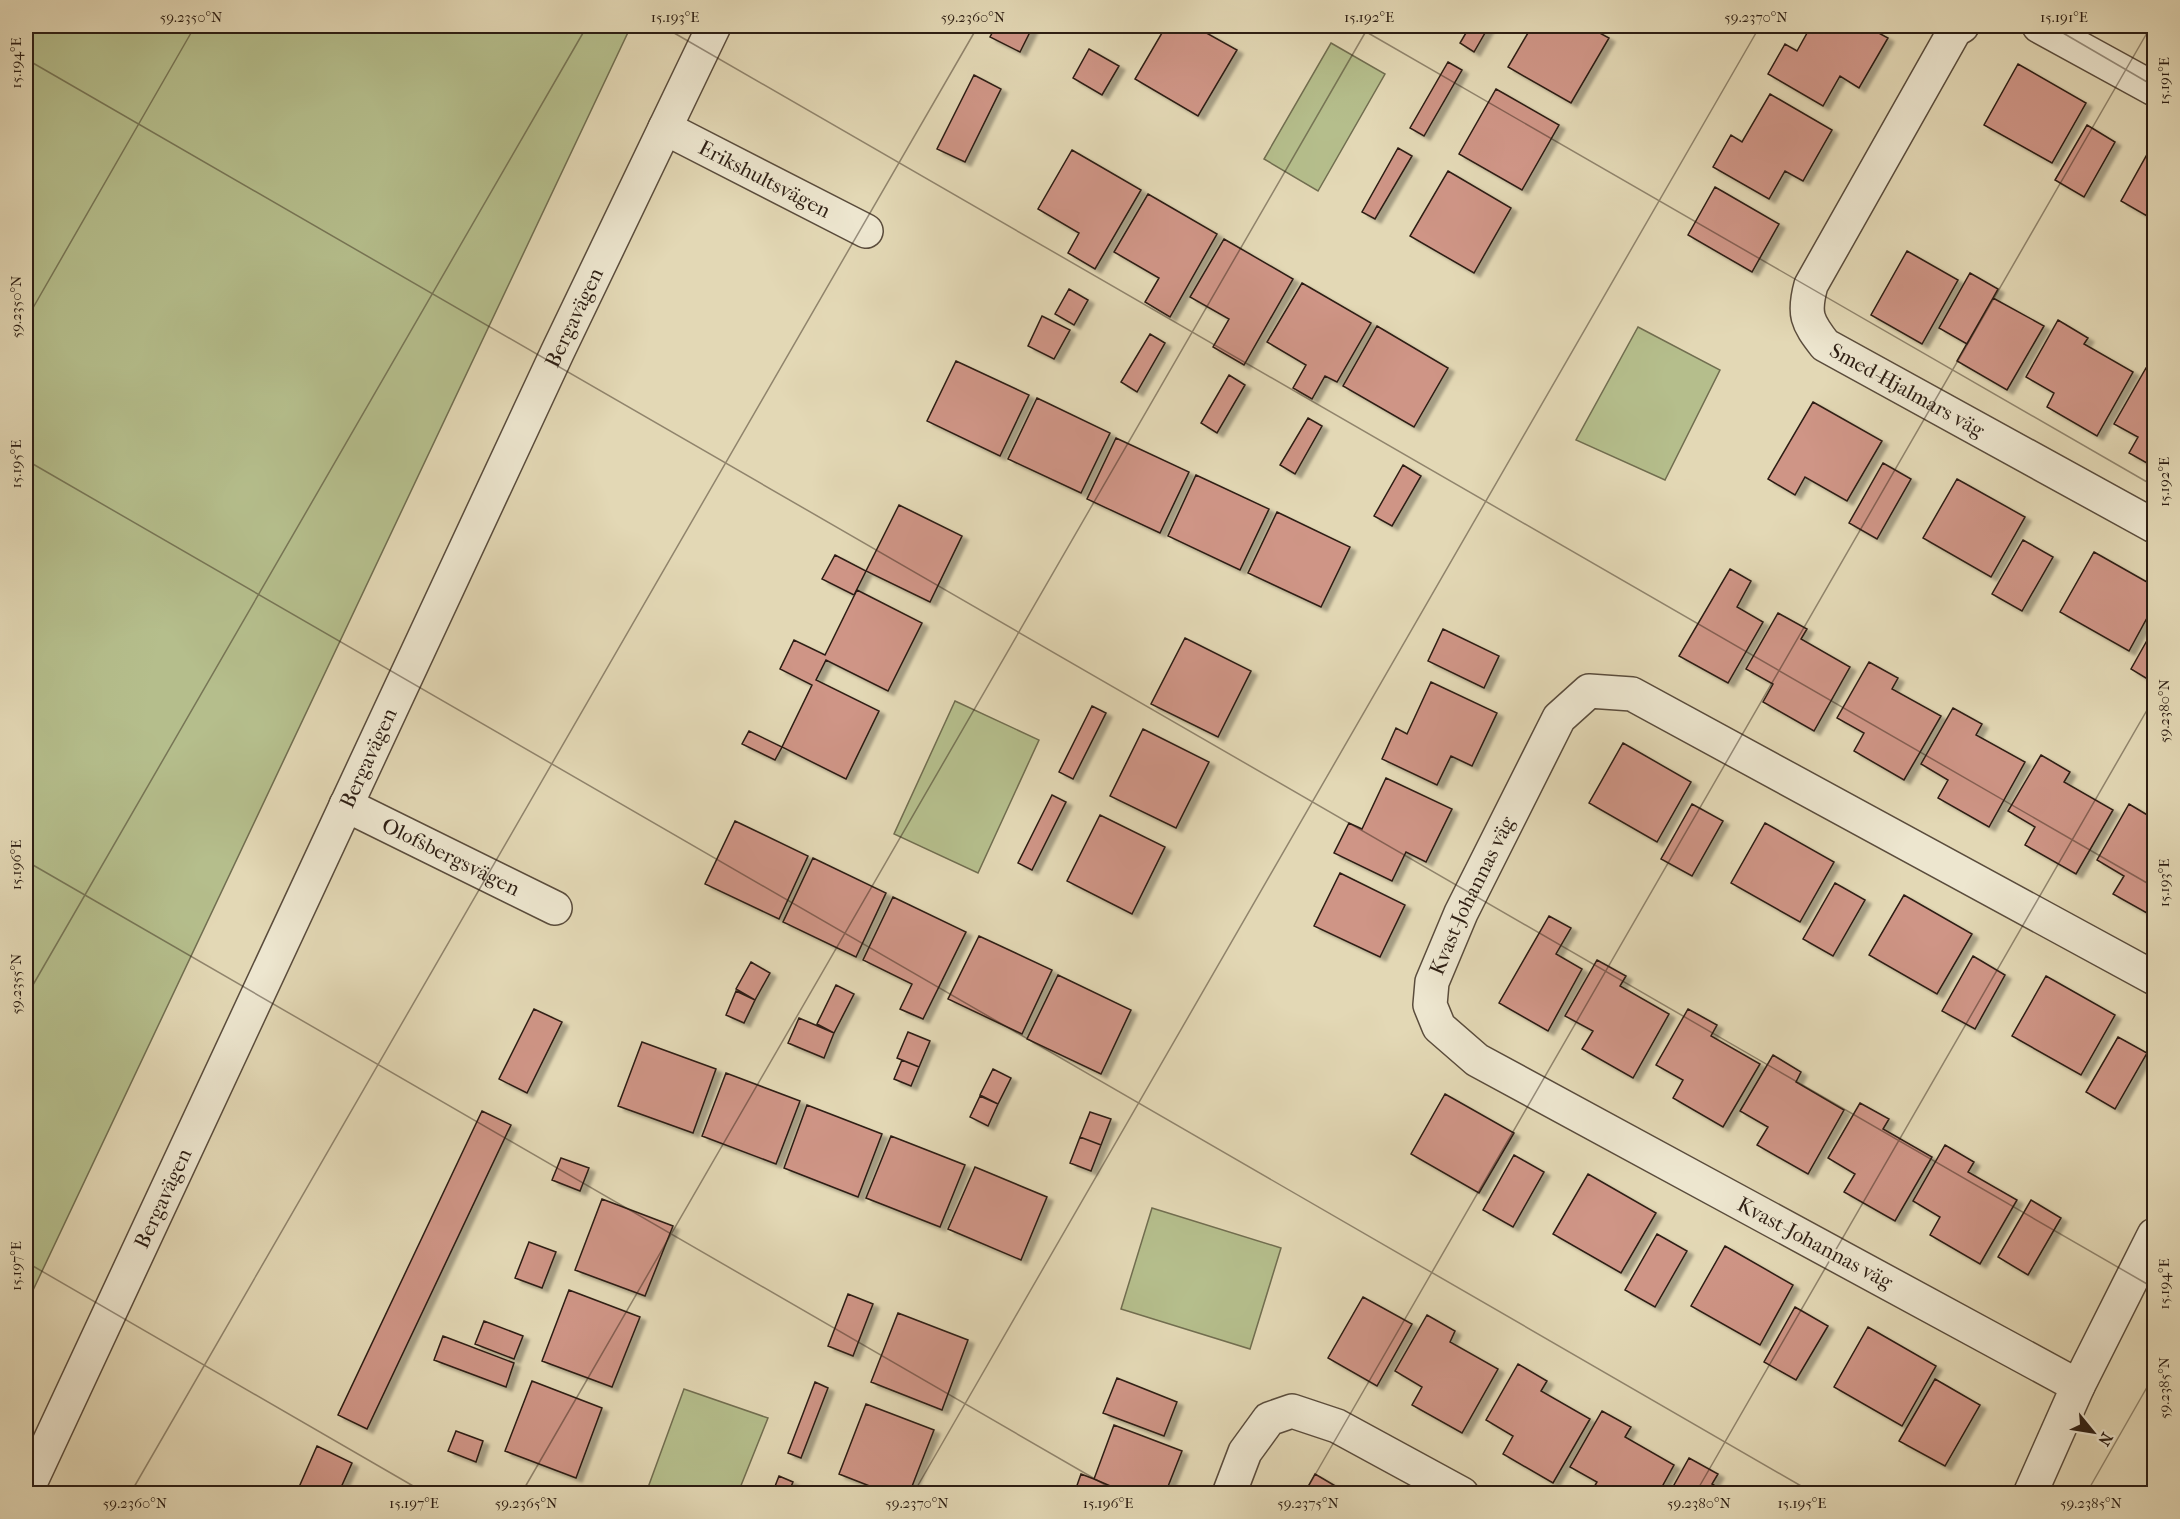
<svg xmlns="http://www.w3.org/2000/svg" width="2180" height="1519" font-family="'IM FELL French Canon',serif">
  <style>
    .green { fill: #b5be8c; stroke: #716e50; stroke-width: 1.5 }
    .building { fill: #cf9586; stroke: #2d1e13; stroke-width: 1.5; filter: url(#shadow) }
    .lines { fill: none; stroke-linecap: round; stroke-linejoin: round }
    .minor-casing { stroke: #5a4c3c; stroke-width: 36 }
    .tertiary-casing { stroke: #5a4c3c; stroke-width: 36 }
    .minor { stroke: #ede6cf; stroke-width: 33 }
    .tertiary { stroke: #ede6cf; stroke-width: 33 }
    .ticks { fill: none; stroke: #2d1e13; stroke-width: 1.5; stroke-opacity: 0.45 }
    .labels { text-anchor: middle; stroke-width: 5; stroke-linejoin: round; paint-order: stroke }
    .street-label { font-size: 21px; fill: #2d1e13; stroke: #ede6cf }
    .neatline { fill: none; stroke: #2d1e13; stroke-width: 2 }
    .ticks-label { font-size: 15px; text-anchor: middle; fill: #2d1e13 }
  </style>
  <defs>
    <filter id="shadow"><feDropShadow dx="6" dy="4" stdDeviation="1.5" flood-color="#0004"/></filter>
  </defs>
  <rect width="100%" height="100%" fill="#e3d8b5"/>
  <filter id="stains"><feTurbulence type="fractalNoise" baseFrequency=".00333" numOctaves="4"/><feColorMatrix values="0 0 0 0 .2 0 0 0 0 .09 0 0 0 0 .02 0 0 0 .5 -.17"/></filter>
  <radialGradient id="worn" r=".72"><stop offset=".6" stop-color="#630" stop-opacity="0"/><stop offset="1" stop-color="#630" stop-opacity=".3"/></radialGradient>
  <path class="green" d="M26,26H631L26,1305Z
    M1331,43L1385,74L1318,191L1264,159Z
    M1638,327L1720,370L1665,480L1576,440Z
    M955,701L1039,740L978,873L894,834Z
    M1152,1208L1281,1248L1250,1349L1121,1309Z
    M684,1389L768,1418L738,1493H646Z"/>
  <path class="building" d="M996,26H1033L1020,52L990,37Z
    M1166,26H1194L1237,50L1198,116L1135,79Z
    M1470,26H1489L1474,52L1460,43Z
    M1532,26H1587L1609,38L1571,103L1508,67Z
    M1811,26H1866L1888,38L1859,88L1840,76L1823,106L1768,74L1785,44L1797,51Z
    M1089,49L1119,66L1102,95L1073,78Z
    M1448,62L1462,70L1424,136L1410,128Z
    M2018,64L2086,103L2052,163L1984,125Z
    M974,75L1001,89L965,162L937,149Z
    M1496,89L1559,125L1522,190L1459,154Z
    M1770,94L1832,130L1803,181L1785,171L1769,199L1713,167L1731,135L1742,142Z
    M2087,125L2115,142L2084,197L2055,180Z
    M2154,142V220L2121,201Z
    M1398,148L1412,156L1375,219L1362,212Z
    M1072,150L1141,190L1095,269L1068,253L1079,233L1038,209Z
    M1448,171L1511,208L1474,273L1410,236Z
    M1715,187L1779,224L1752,272L1688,235Z
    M1148,194L1217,234L1170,317L1145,302L1159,278L1114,252Z
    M1224,239L1293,279L1244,365L1213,347L1229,319L1190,297Z
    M1907,251L1958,280L1922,344L1871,315Z
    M1970,273L1998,289L1967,344L1939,328Z
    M1302,283L1371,323L1337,382L1325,376L1312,399L1293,388L1306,365L1267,342Z
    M1069,289L1088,300L1074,325L1055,314Z
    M1993,298L2044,326L2007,390L1957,361Z
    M1042,316L1070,330L1054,359L1028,346Z
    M2058,320L2088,338L2084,344L2133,372L2097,436L2047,407L2054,393L2026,377Z
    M1377,326L1448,368L1414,427L1343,386Z
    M1150,334L1165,343L1137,392L1121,382Z
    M956,361L1029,395L1000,456L927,421Z
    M2146,368L2154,373V467L2129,453L2138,437L2114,424Z
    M1229,375L1245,385L1217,433L1201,423Z
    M1037,398L1110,433L1081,493L1008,459Z
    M1813,402L1882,441L1847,501L1805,477L1795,495L1768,479Z
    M1308,418L1322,426L1295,474L1280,465Z
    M1116,438L1189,472L1160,533L1087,499Z
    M1883,463L1911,479L1877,539L1849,523Z
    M1403,465L1421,476L1392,526L1374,516Z
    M1196,475L1269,509L1240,570L1168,536Z
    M1957,479L2025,517L1991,577L1923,538Z
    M899,505L962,536L930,602L866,571Z
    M1277,512L1350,547L1321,607L1248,573Z
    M2023,540L2053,557L2022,611L1992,594Z
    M2094,552L2154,586V605L2129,651L2060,612Z
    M835,555L866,571L854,595L822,579Z
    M1730,569L1751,581L1737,607L1763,622L1728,683L1679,656Z
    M857,590L922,623L888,691L826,660L816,680L879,711L846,779L782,747L812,685L780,669L794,640L825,655Z
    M1778,613L1807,629L1801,639L1850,667L1814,731L1763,702L1773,684L1746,669Z
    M2154,628V683L2131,669Z
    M1443,629L1499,656L1484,688L1428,661Z
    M1185,638L1251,671L1218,737L1151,704Z
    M1869,662L1898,678L1892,689L1941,716L1904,780L1854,751L1864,733L1837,718Z
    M1431,682L1497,713L1472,766L1451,756L1437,785L1382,759L1396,728L1407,734Z
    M1092,706L1106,713L1073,779L1059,772Z
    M1953,708L1982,724L1976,735L2025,762L1989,827L1938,798L1948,780L1921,764Z
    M1143,729L1209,762L1176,828L1110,796Z
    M749,731L782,747L775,760L742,744Z
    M1623,743L1691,782L1657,842L1589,803Z
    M2041,755L2070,772L2064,782L2113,810L2076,874L2025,845L2035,827L2008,811Z
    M1386,778L1452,809L1426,862L1406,852L1392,881L1334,853L1349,823L1362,829Z
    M1052,795L1066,802L1032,870L1018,863Z
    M1692,804L1723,821L1692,876L1661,859Z
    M2129,804L2154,819L2152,831L2154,832V917L2113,894L2124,876L2097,860Z
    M1100,815L1165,847L1132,914L1067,881Z
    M735,821L808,856L779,919L705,884Z
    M1765,823L1834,862L1800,922L1731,883Z
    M813,858L886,893L856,957L783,922Z
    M1340,873L1405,905L1380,957L1314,926Z
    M1835,883L1865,900L1833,956L1803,939Z
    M1904,895L1972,934L1937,994L1869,955Z
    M893,897L966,932L923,1019L900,1009L912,984L863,960Z
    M1549,916L1571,928L1556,954L1582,969L1548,1031L1499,1003Z
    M979,936L1052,970L1022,1034L948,999Z
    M1973,956L2005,975L1975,1029L1942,1011Z
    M1597,960L1626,976L1620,986L1669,1014L1633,1078L1582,1049L1593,1031L1565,1016Z
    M751,962L770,973L755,1000L736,989Z
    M1058,975L1131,1010L1101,1074L1027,1039Z
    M2046,976L2115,1015L2081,1075L2012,1036Z
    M836,985L854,994L834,1033L817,1024Z
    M736,991L755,1000L744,1023L726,1015Z
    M534,1009L562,1022L527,1093L499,1079Z
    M1688,1009L1717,1025L1711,1036L1760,1064L1723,1127L1673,1098L1683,1080L1656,1065Z
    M799,1018L834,1033L824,1058L788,1043Z
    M908,1032L930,1041L919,1067L897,1058Z
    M2118,1037L2147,1053L2115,1109L2086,1092Z
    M642,1042L716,1069L693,1133L618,1106Z
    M1773,1055L1801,1072L1796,1082L1844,1110L1808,1174L1757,1145L1768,1127L1740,1111Z
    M902,1060L919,1067L911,1086L894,1079Z
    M993,1069L1011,1078L998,1104L980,1095Z
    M726,1073L800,1101L776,1164L702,1136Z
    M1445,1094L1514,1133L1479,1193L1411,1154Z
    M980,1096L998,1104L988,1126L970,1117Z
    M1860,1103L1889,1119L1883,1129L1932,1157L1895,1221L1844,1192L1855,1174L1828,1158Z
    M807,1105L882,1134L858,1197L784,1168Z
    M482,1111L511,1125L367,1429L338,1415Z
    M1090,1112L1111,1119L1101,1145L1080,1137Z
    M891,1136L965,1165L940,1227L866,1198Z
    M1080,1137L1101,1145L1091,1171L1070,1163Z
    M1945,1145L1974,1162L1968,1172L2017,1200L1980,1264L1930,1235L1940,1217L1913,1201Z
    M1514,1155L1544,1172L1513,1227L1483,1210Z
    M561,1158L589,1168L580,1191L552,1180Z
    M975,1167L1047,1197L1021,1260L948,1229Z
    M1588,1174L1656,1213L1621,1273L1553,1234Z
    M602,1199L673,1226L645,1296L575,1270Z
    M2031,1200L2061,1218L2028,1275L1998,1257Z
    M1657,1234L1687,1251L1655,1307L1625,1290Z
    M529,1242L556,1252L542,1288L515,1278Z
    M1725,1246L1793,1285L1760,1345L1691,1306Z
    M569,1290L640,1317L612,1387L542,1361Z
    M848,1294L873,1304L853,1356L828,1346Z
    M1363,1297L1412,1324L1377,1386L1328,1358Z
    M1795,1307L1828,1326L1796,1380L1764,1362Z
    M898,1313L968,1340L942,1410L871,1382Z
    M1427,1315L1455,1331L1450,1342L1498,1369L1462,1433L1412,1405L1422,1387L1395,1371Z
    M484,1321L523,1336L514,1359L475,1344Z
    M1868,1327L1936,1366L1902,1426L1834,1387Z
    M443,1336L514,1363L506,1387L434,1360Z
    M1518,1364L1547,1381L1541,1391L1590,1419L1553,1483L1503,1454L1513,1436L1486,1420Z
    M1117,1378L1177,1402L1164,1436L1103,1413Z
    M1935,1379L1980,1405L1945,1466L1899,1441Z
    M532,1381L602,1408L576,1478L505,1451Z
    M815,1382L828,1388L801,1458L788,1453Z
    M866,1404L934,1430L909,1494H890L839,1474Z
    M1602,1411L1631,1427L1625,1437L1674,1465L1658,1494H1590L1597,1482L1570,1467Z
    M1114,1425L1182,1451L1165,1494H1129L1094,1479Z
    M456,1431L483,1441L476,1462L448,1451Z
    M317,1446L352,1463L338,1494H296Z
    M1689,1458L1718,1474L1712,1484L1728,1494H1669Z
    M1081,1474L1094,1479L1129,1494H1074Z
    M1315,1474L1349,1494H1304Z
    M779,1476L793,1482L788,1494H772Z"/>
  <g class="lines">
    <defs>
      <g id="minor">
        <path id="s1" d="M1962,26L1955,30L1811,285C1803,314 1807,322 1825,345L2154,526"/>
        <path d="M2039,26L2154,89"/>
        <path id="s2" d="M665,128L866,231"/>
        <path id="s3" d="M346,805L555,908"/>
        <path id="s4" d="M2078,1386L1477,1060L1439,1027L1430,1005L1432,982L1461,913L1559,718L1589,691L1632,694L2154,978"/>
        <path d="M1229,1494L1245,1452L1269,1419L1292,1411L1337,1426L1462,1494"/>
        <path d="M2030,1494L2078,1386L2154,1235"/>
      </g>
      <g id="tertiary">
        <path id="s5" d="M26,1492L557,353L714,26"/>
      </g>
    </defs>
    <use href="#minor" class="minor-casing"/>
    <use href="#tertiary" class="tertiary-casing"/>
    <use href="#minor" class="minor"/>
    <use href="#tertiary" class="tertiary"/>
  </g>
  <path class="ticks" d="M662,26L2154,887M1356,26L2154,486M2051,26L2154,86M26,59L2154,1288M26,320L195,26M26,460L1815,1494M26,861L1121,1494M26,997L587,26M26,1262L427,1494M130,1494L978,26M521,1494L1369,26M913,1494L1760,26M1304,1494L2151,26M1695,1494L2154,698M2086,1494L2154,1375"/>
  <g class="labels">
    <g class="street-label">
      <text dy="7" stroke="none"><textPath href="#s2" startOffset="112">Erikshultsvägen</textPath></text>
      <text dy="7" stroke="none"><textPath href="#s5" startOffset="1296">Bergavägen</textPath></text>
      <text dy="7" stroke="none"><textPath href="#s1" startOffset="460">Smed-Hjalmars väg</textPath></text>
      <text dy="7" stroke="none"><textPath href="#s5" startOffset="810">Bergavägen</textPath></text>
      <text dy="7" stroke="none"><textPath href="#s3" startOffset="117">Olofsbergsvägen</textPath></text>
      <text dy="7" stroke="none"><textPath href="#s4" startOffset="876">Kvast-Johannas väg</textPath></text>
      <text dy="7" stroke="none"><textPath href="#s5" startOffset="324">Bergavägen</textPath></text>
      <text transform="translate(1815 1243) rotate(28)" y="7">Kvast-Johannas väg</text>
    </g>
  </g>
  <rect width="2180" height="1519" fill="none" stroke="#e3d8b5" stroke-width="66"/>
  <g transform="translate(2093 1432) rotate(120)" stroke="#ede6cf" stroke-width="4.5" paint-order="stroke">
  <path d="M0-4.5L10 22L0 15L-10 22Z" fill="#2d1e13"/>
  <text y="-9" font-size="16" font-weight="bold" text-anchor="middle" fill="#2d1e13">N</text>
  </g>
  <rect x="33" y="33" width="2114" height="1453" class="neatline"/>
  <g class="ticks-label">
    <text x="191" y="22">59.2350°N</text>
    <text x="675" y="22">15.193°E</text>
    <text x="973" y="22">59.2360°N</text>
    <text x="1369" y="22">15.192°E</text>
    <text x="1756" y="22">59.2370°N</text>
    <text x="2064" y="22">15.191°E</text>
    <text transform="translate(16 63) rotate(-90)" y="5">15.194°E</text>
    <text transform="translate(2164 81) rotate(-90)" y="5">15.191°E</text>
    <text transform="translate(16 307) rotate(-90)" y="5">59.2350°N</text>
    <text transform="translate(16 464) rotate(-90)" y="5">15.195°E</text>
    <text transform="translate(2164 482) rotate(-90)" y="5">15.192°E</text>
    <text transform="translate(2164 711) rotate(-90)" y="5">59.2380°N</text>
    <text transform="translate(16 865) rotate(-90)" y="5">15.196°E</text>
    <text transform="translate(2164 883) rotate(-90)" y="5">15.193°E</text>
    <text transform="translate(16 984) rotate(-90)" y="5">59.2355°N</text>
    <text transform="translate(16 1266) rotate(-90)" y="5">15.197°E</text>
    <text transform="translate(2164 1284) rotate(-90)" y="5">15.194°E</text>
    <text transform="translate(2164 1388) rotate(-90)" y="5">59.2385°N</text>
    <text x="135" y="1508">59.2360°N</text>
    <text x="414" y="1508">15.197°E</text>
    <text x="526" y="1508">59.2365°N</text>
    <text x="917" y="1508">59.2370°N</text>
    <text x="1108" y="1508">15.196°E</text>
    <text x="1308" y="1508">59.2375°N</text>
    <text x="1699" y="1508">59.2380°N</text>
    <text x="1802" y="1508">15.195°E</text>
    <text x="2091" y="1508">59.2385°N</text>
  </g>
  <rect width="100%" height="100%" filter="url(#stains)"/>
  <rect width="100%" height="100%" fill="url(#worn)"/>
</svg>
